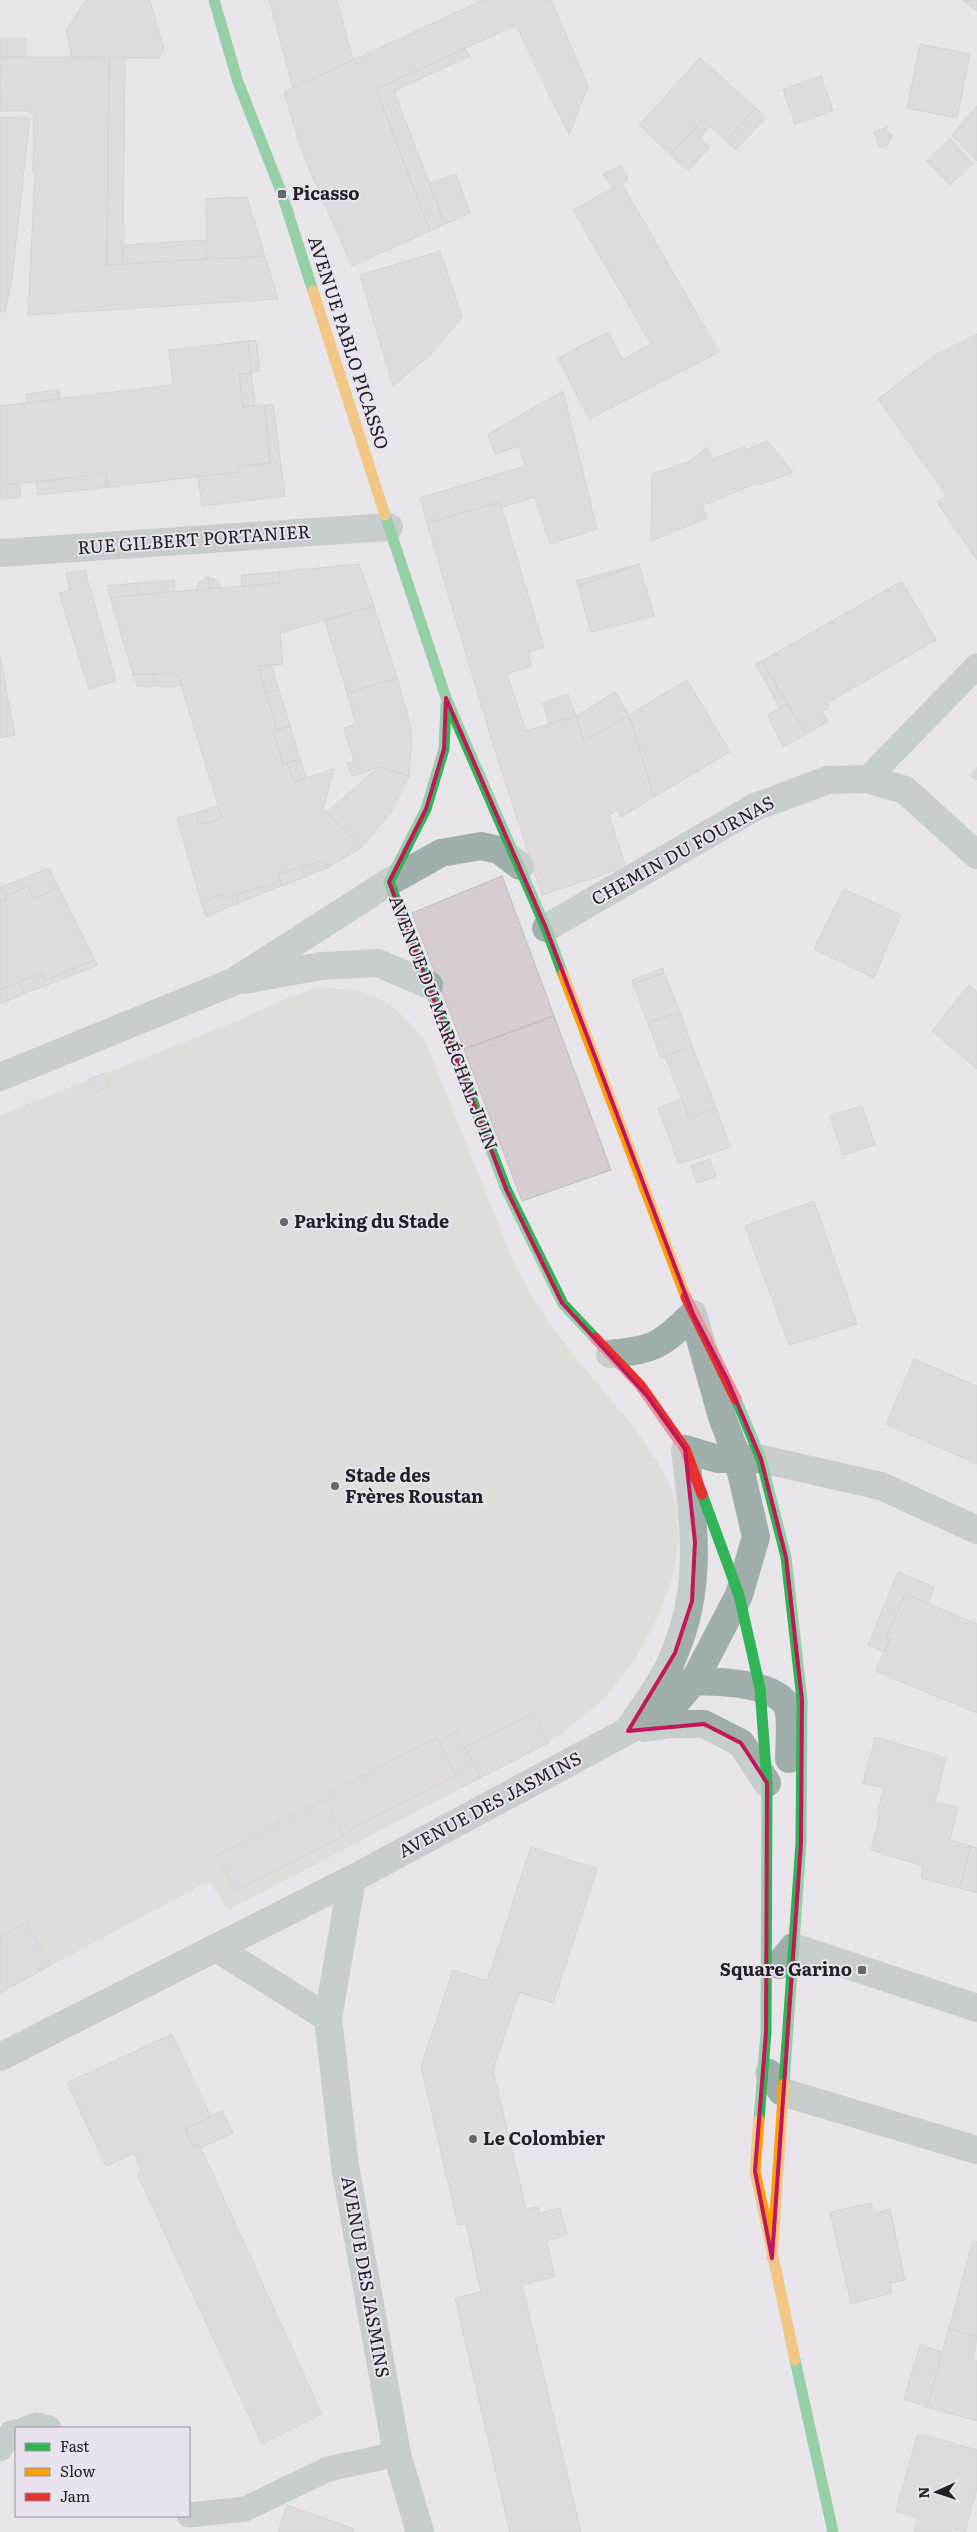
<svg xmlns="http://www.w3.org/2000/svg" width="977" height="2532" font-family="Literata,serif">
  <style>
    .green { fill: #d0d6c8 }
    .building { fill: #d4ccd1; stroke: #bebbbe }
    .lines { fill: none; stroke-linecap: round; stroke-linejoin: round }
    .lane { stroke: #a0aeab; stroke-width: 25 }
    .street { stroke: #a0aeab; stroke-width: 28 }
    .fast { stroke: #30b455; stroke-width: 11 }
    .slow { stroke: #ff9f0a; stroke-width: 11 }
    .jam { stroke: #e5322d; stroke-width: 11 }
    .marked { fill: none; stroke: #c2185b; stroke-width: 4; stroke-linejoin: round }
    .poi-dot { fill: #67666a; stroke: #e7e2ed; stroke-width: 2 }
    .labels { text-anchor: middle; stroke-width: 4; stroke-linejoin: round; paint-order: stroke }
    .poi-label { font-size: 18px; font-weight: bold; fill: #222125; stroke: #e7e2ed; text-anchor: start }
    .street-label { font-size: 18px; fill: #222125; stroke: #e7e2ed }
  </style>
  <rect width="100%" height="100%" fill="#e7e5ea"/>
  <path class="green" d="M318,988C375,989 389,998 425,1040L515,1266C530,1293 546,1320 566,1345C598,1387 636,1424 663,1471C702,1540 659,1632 614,1687C596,1709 571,1726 548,1743L228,1910L209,1881L0,1993V1115L234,1022L289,997Z"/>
  <path class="building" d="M86,0H150L164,50L159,58L72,57L66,30Z
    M269,0H337L353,60L293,88Z
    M483,0H551L588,86L569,135L516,25L376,89L430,231L352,266L303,155L284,92Z
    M962,0H977V11Z
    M0,39H26V57H0Z
    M920,44L970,54L957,118L907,108Z
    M465,49L470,56L394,91L445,224L430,231L376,89Z
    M1,57H109L107,265L265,256L278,299L28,315L35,171L33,170L34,117L29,111H0Z
    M700,58L756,108L726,141L703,119L670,154L639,125Z
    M109,59H125L123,264L107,265Z
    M821,76L833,111L795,124L783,89Z
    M977,106V161L952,135Z
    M756,108L766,117L736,150L726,141Z
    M30,117L12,278L5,312H0V118Z
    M703,119L710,126L700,138L693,131Z
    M888,126L885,131L893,135L887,145L879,148L874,132Z
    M693,131L710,147L688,171L670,154Z
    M950,139L973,163L950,185L927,161Z
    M621,165L628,180L622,184L719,352L589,419L558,358L608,332L623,360L651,344L573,210L613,188L603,174Z
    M456,174L470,213L445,224L429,184Z
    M247,197L265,256L207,259L206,199Z
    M206,240L207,259L123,264V245Z
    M440,251L462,317L430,355L393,386L360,275Z
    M977,334V560L937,502L947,496L878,399L937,354Z
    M256,340L260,371L251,373L248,341Z
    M248,341L251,373L239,374L243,407L265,405L270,463L239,466V472L108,487L106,474L0,485V406L173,385L169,350Z
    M251,373L255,406L243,407L239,374Z
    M59,390L60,399L27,403L26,394Z
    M563,391L597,529L550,544L535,497L502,507L500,502L427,523L420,498L525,466L519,446L495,454L488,434Z
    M273,404L285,496L202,506L198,477L239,472V466L270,463L265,405Z
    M767,441L793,472L760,485L759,482L702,506L707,518L651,541L652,474L691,461L707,447L713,459L744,447L746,450Z
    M106,474L108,487L38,495L36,482Z
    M19,484L21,497L0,499V485Z
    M500,502L544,647L528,653L531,666L507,674L526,731L576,716L584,741L629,715L654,797L621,817L617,810L609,815L626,867L542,895L492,741L427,523Z
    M359,564L374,606L280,633L283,664L258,666L277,730L273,731L283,764L287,763L294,782L334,769L323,809L362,847L327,868L325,860L279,874L281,881L222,899L221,895L201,901L177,818L196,813L199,825L222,818L178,675L133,674L110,597L279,583V572Z
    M639,564L578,586L576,581Z
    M639,564L654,616L591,632L578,586Z
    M85,570L116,681L89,689L59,593L70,590L66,573Z
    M279,572V583L242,586V575Z
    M208,577L215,579L221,587L209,588Z
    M208,577L209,588L196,590L199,582Z
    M174,580L175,591L138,595L137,583Z
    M902,581L936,640L827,703L829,708L822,711L828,721L806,734L762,661Z
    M137,583L138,595L110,597L107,586Z
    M374,606L397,678L347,693L325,621Z
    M0,656L15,735L0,738Z
    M762,661L787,705L780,709L756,664Z
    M271,665L279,690L267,694L258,666Z
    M133,674H153L157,686H137Z
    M153,674L178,675L182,686H157Z
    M397,678L410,723L412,739L409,776L379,767L352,776L347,763L354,762L344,728L356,724L347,693Z
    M687,680L730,752L654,797L629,715Z
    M279,690L290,726L277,730L267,694Z
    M615,692L629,715L584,741L576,716Z
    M568,694L576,716L549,724L543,703Z
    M788,704L806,734L783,747L768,715Z
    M290,726L300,759L283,764L273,731Z
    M300,759L306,778L294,782L287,763Z
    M379,767L409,776L390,814L362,847L327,812Z
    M977,767V780L971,776Z
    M218,806L222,818L199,825L196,813Z
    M325,860L327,868L305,877L301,867Z
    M301,867L305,877L282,886L279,874Z
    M49,868L59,888L33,899L28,886L5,896L1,887Z
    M502,876L554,1016L464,1049L412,913Z
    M281,881L282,886L238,903L236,895Z
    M28,886L33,899L59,888L95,960L45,980L42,973L0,990V902L7,900L5,896Z
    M1,887L7,900L0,902V888Z
    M844,889L901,915L874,978L814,949Z
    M221,895L222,899L236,895L238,903L206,917L201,901Z
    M95,960L98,965L24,994L19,982L42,973L45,980Z
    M663,968L664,973L633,984L632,980Z
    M664,973L680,1012L648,1023L633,984Z
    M19,982L24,994L0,1004V990Z
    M969,985L977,992V1069L932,1031Z
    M680,1012L692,1046L661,1058L648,1023Z
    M554,1016L611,1170L522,1201L464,1049Z
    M692,1046L716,1108L689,1118L665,1056Z
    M105,1073L110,1086L93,1093L88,1080Z
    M682,1099L689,1118L716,1108L730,1147L679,1164L658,1108Z
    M862,1106L875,1145L843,1155L830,1116Z
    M710,1159L716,1177L697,1183L690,1166Z
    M814,1201L857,1324L789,1345L745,1226Z
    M914,1359L977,1386V1464L886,1424Z
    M898,1572L934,1587L928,1604L905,1594L886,1638L890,1640L884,1652L868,1645Z
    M905,1594L977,1624V1713L875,1671L890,1640L886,1638Z
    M534,1713L548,1743L480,1778L464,1747Z
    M457,1731L480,1778L462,1787L439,1740Z
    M437,1737L456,1775L348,1831L328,1794Z
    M875,1737L946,1758L935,1802L958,1807L950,1840L971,1846L959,1888L921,1878L923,1866L871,1850L880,1814L877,1813L884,1788L863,1783Z
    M325,1799L344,1836L235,1892L216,1855Z
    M971,1846L977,1848V1893L959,1888Z
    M531,1847L597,1869L553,2003L519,1992L493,2070L526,2209L538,2207L539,2213L560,2208L567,2235L546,2241L555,2276L522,2285L581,2532H510L455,2298L481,2292L466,2224L458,2225L421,2066L453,1970L487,1981Z
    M26,1922L51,1965L0,1993V1937Z
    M172,2034L211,2117L185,2129L193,2146L199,2144L322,2414L262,2444L137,2173L141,2170L134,2153L106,2166L67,2083Z
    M222,2111L233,2133L200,2148L199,2144L193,2146L185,2129Z
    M871,2203L874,2213L890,2209L905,2280L890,2283L892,2293L851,2304L830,2212Z
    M973,2241L977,2242V2337L949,2328Z
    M949,2328L977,2337L973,2360L977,2361V2421L927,2407Z
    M920,2345L943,2352L927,2407L904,2399Z
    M923,2435L977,2450V2488L965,2532L955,2529V2532H914L918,2518L896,2511L917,2436Z
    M287,2505L354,2529L353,2532H278Z"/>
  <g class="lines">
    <path class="lane" d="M867,779L977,666
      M27,2428L36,2425L49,2428
      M0,2449L11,2433L16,2432
      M189,2515L245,2509L328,2469L397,2454"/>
    <path class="street" d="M0,553L389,527
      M546,928L755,807L828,780L867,779L905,790L977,855
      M244,980L321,966L378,963L429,985
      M0,1077L233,982L389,882L441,853L481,846L499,850L520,866
      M678,1683C703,1680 774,1680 787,1706C792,1716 789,1747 789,1759
      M630,1727C646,1703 665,1679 675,1652C704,1582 693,1521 685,1449L718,1459H761L881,1486L977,1530
      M644,1728L671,1724H704L741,1743L767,1783
      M352,1879L328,2018L345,2166L397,2454L420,2532
      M216,1948L328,2018
      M779,1965L793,1947L977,2008
      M0,2057L352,1879L672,1707L694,1681L739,1595L756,1537L738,1459L722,1417L693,1314C662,1345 654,1350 610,1354
      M769,2073L782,2092L977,2150"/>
    <path class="fast" d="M214,0L238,82L282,194L313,291
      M385,515L446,698L546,928L563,974
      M446,704L444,749L426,809L389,882L506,1189L563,1304L595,1338
      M736,1399L761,1459L786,1557L802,1700L801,1843L784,2084
      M702,1494L739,1595L760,1688L767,1783L766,2032L759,2120
      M795,2360L833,2532"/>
    <path class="slow" d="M313,291L385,515
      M563,974L686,1297
      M759,2120L755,2171L795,2360
      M772,2258L784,2084"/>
    <path class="jam" d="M686,1297L736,1399
      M595,1338L640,1385L685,1449L702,1494"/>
  </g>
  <path d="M0 0H977V2532H0ZM446,698L546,928L693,1314L727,1379L761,1459L786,1557L802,1700L801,1843L772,2258L755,2171L766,2032L767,1783L741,1743L704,1724L628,1731L675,1653L692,1601L695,1542L685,1449L648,1397L562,1303L506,1189L389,882L426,809L444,749Z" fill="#e7e5ea" fill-opacity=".55" fill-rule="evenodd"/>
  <path class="marked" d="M446,698L546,928L693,1314L727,1379L761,1459L786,1557L802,1700L801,1843L772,2258L755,2171L766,2032L767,1783L741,1743L704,1724L628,1731L675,1653L692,1601L695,1542L685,1449L648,1397L562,1303L506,1189L389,882L426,809L444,749Z"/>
  <g class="poi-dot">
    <rect x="277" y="189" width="10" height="10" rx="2.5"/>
    <circle cx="284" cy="1222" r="5"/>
    <circle cx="335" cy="1486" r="5"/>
    <rect x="857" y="1965" width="10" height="10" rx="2.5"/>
    <circle cx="473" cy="2139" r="5"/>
  </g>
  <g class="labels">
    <g class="poi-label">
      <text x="292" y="200">Picasso</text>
      <text x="294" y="1228">Parking du Stade</text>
      <text x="345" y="1482">Stade des<tspan x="345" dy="21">Frères Roustan</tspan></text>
      <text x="852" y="1976" text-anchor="end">Square Garino</text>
      <text x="483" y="2145">Le Colombier</text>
    </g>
    <g class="street-label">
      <text transform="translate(348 343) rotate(72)" y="6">AVENUE PABLO PICASSO</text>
      <text transform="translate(194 540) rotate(-4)" y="6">RUE GILBERT PORTANIER</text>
      <text transform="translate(683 851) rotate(-29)" y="6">CHEMIN DU FOURNAS</text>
      <text transform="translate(443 1023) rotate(69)" y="6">AVENUE DU MARÉCHAL JUIN</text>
      <text transform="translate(490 1805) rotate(-28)" y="6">AVENUE DES JASMINS</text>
      <text transform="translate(365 2277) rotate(80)" y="6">AVENUE DES JASMINS</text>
    </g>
  </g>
  <rect x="15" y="2427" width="175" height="90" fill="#e7e2ed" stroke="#98959d"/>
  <rect x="25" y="2443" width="25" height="8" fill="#30b455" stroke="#98959d"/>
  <text x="60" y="2452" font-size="15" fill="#222125">Fast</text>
  <rect x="25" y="2468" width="25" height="8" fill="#ff9f0a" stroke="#98959d"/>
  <text x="60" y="2477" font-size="15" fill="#222125">Slow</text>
  <rect x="25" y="2493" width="25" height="8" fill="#e5322d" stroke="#98959d"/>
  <text x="60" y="2502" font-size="15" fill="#222125">Jam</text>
  <g transform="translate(937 2492) rotate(267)" stroke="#e7e2ed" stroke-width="4" paint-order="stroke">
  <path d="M0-4L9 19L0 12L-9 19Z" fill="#222125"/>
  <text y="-8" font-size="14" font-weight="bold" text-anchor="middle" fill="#222125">N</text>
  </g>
</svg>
